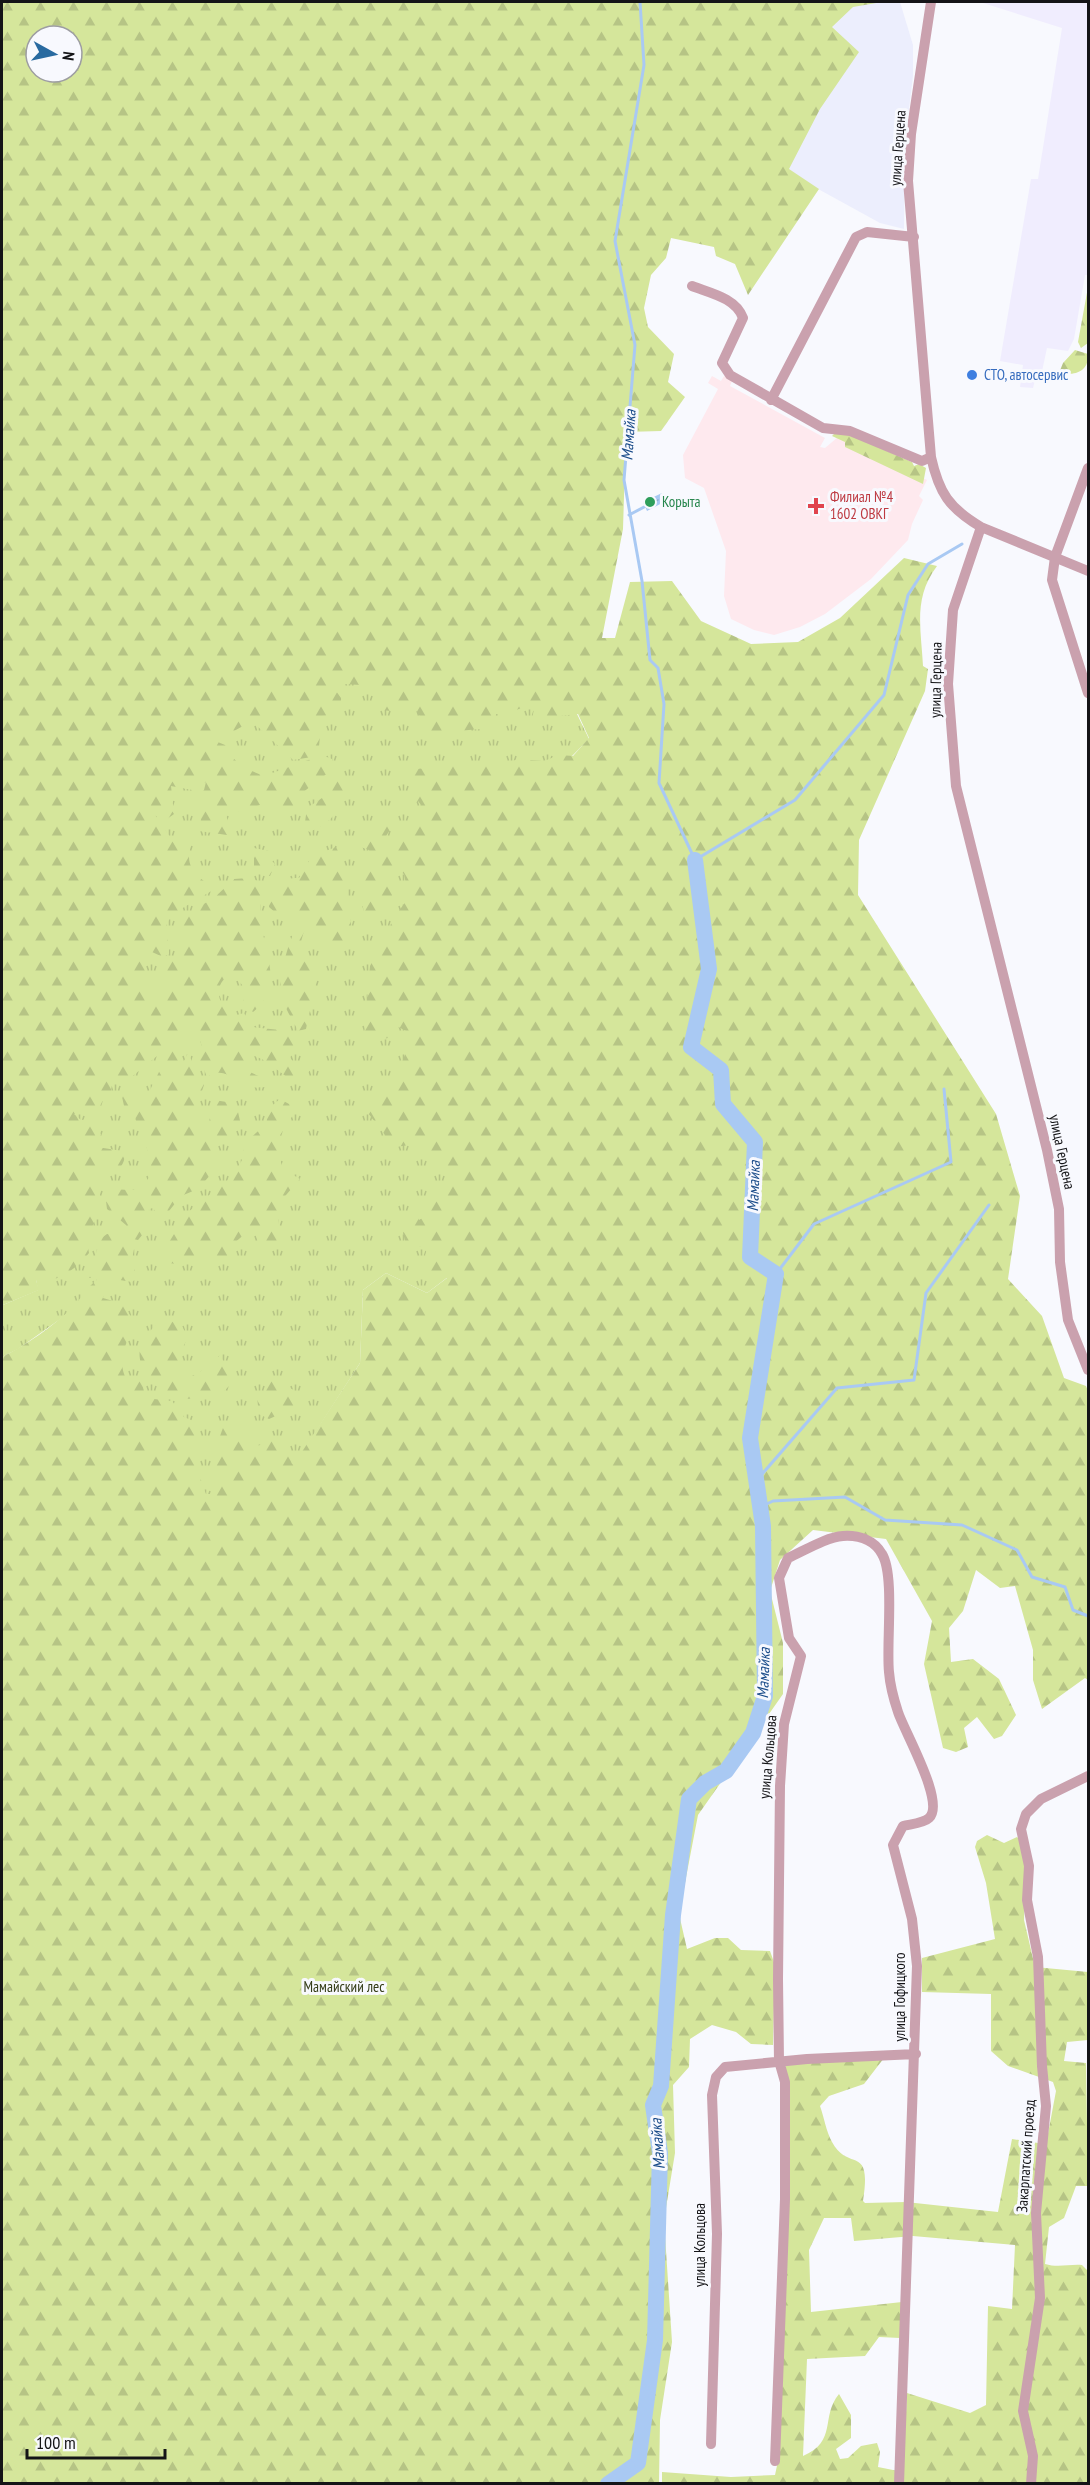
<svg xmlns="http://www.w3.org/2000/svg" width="1090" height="2485" font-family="'PT Sans Narrow',sans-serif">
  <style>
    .built { fill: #eceefd }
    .industrial { fill: #f0edfe }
    .medical { fill: #fee9ee }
    .grass { fill: url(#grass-tufts) }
    .forest { fill: url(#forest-firs); fill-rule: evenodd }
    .water { fill: url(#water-ripples) }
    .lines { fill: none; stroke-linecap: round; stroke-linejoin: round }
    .stream { stroke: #a9c9f3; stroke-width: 3 }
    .river { stroke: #a9c9f3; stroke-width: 16 }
    .street { stroke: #caa1ae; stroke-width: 10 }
    .shop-dot { fill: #3f7fe0; stroke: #f8f9fe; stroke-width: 2 }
    .leisure-dot { fill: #2e9e5b; stroke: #f8f9fe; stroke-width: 2 }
    .health-dot { fill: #e0444e; stroke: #f8f9fe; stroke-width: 2 }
    .labels { text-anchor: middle; stroke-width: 6; stroke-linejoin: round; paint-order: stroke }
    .street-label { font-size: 15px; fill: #141417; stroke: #f8f9fe }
    .shop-label { font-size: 15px; fill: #366cbe; stroke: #f8f9fe; text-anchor: start }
    .health-label { font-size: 15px; fill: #be3a42; stroke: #f8f9fe; text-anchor: start }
    .leisure-label { font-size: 15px; fill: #27864d; stroke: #f8f9fe; text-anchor: start }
    .park-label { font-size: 15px; fill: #343c17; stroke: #f8f9fe }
    .water-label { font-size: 16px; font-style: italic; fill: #194b89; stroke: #f8f9fe }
  </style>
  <defs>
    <pattern id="grass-tufts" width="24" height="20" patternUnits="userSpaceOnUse" patternTransform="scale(1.5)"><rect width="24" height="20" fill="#d5e69b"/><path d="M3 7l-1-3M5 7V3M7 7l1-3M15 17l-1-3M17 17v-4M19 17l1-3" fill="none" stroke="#b6c485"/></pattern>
    <pattern id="forest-firs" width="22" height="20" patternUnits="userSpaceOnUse" patternTransform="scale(1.5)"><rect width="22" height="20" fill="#d5e69b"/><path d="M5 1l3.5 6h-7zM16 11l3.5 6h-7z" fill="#b6c485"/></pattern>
    <pattern id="water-ripples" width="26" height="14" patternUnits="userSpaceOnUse" patternTransform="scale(1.5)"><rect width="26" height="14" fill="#a9c9f3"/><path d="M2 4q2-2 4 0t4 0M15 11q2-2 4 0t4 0" fill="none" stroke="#91acd0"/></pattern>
  </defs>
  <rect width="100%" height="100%" fill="#f8f9fe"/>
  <path class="built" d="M839,2H900L913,45V76L905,142L904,229L880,223L769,162Z"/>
  <path class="industrial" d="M980,2H1088V275H1085L1074,339L1068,351L1047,348L1041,376H1036L1033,388L1020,387L1023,365L1000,361L1031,179H1038L1062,28Z"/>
  <path class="medical" d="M712,376L721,381L724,376L732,381L730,386L825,438L820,447L825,448L838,437L927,480L919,496L923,500L912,524L908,540L871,579L825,614L800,627L774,635L754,630L731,619L724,596L726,551L704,488L685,478L683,455L718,389L708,383Z"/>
  <path class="grass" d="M299,670L535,704L577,714L589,739L572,756L448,1277L427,1293L386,1273L363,1290L360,1363L266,1509L205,1498L66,1315L18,1349L2,1357L3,1305L38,1290L36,1280L57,1162L147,804L158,722Z"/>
  <path class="forest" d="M2,2H882L853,7L832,27L859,52L820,109L789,169L819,189L748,295L735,264L716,256L714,247L671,238L666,258L651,275L644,308L648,327L674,354L668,382L685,397L661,431L626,432L623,529L602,638H615L630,582L672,581L701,621L751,644L798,642L840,618L904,558L937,566C913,598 921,628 923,666L928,669L925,691L859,840L858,895L996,1114L1020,1196L1008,1279L1042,1316L1064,1378L1086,1386L1088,1391V1680L1085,1678L1042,1709L1033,1680V1650L1015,1586L1000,1588L976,1570L963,1611L949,1628L951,1662L973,1659L999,1679L1016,1715L1002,1736L994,1739L977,1717L964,1728L968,1747L956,1752L943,1748L924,1664L932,1621L886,1539L813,1530L780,1560L770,1591L783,1643V1694L698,1815L679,1914L687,1949L715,1938H728L741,1950L770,1951L775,1965L773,2045L751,2044L736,2032L712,2025L690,2039L689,2067L673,2085L675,2153L664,2220L672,2342L660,2420L659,2483H2V1357C26,1345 52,1327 72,1308C81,1299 87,1287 97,1280V1278H86L85,1272L94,1261L100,1239L107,1234H120L124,1242L134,1249L132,1259L137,1278L132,1282L120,1280L112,1285L106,1283L103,1298L123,1304L136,1325C126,1339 116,1364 127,1380L142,1381L144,1392L154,1399L172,1401L184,1417L196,1422C200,1432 195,1436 196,1446C196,1460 200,1481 206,1494H214L218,1489C213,1465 214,1451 223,1428L230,1425L245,1426L249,1436L258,1446L272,1438C285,1441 289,1452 292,1464H294L360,1363L363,1290L386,1273L427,1293L447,1278L429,1270L424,1260L427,1248L406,1244L403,1233L412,1214L416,1213L419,1220L429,1214L430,1198L436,1185L452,1186L454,1181C447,1176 440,1172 434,1167C418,1152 425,1141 397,1147L392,1144L368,1113L375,1096C413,1086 391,1061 414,1045V1037L432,1023L408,1032L387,1021L388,1038L371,1041L364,1036L370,966L388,934L392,920L407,900L408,894L404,874L399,871L392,896L383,913L375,920L364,914L362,901L366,896L360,891L361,868L371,856L369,850L358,846L366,824L389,822L390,830L377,849L378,855H384L407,837L421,805L418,801L408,808L406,802L415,784L413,772L416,769L476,764L505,766L517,759L544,761L559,755L573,756L589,738L578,714L532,719L535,704C522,706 507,716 496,714L489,730C464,726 454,738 430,733L411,702H403L390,711L383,710L379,686L343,684L336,691L341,698C342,709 332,716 322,716L318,756L293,760L252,721L234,731L217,732L213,740L225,745C233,763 246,769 264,776L322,755L332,759L333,769L302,793L293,811L283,814L263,804L242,811L225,812L229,824L227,835L199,831L202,812L195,800L204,790L206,782L192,790L171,786L174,814L167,819L149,806L176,846L190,838C191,846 189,850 189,857C189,872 203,880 213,888V890L171,915L164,931L169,943V954L163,957L152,952C141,965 143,985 157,994L167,988L161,982V971C175,961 187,945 178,927L181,917L214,898L234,879L249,878L261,882C261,895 259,908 261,920C264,954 285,987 253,1012L243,1003C247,987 242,979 226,977C212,991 221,1003 229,1017L244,1013L252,1027L289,1031L295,1046L290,1058L298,1067L310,1070L308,1073L291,1080C272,1067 268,1059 245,1053L243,1069L263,1078L266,1087C261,1087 255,1088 251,1087C233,1082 226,1065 207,1077L203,1067L198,1063L203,1050L198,1034L193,1032C180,1041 178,1046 180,1062L183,1063L189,1051L193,1068L201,1076L204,1085L196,1108L198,1118L193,1131L197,1133L209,1122L214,1100L233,1103L238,1112L241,1125L215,1149L212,1173L198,1189L181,1196L169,1211L157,1214L153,1208L149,1209L148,1228L138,1240L129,1238L126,1225L107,1209L106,1201L115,1190C122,1188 132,1192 138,1188C166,1173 140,1139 135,1117L125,1110L120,1088L148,1094L161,1068L166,1065L157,1056L129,1079L113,1078L110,1097L103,1100L99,1108L74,1114L81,1120L91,1119L97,1124L101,1135L91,1146L122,1151C128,1160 121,1166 116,1173L100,1169L96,1171L101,1202L87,1242L89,1253C77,1268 56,1285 36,1280L39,1290L3,1305L2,1334ZM36,36H72V72H36Z
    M1088,287V343L1081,348L1078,342Z
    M1075,350L1088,354C1089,372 1075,376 1059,373L1063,363Z
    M834,434H848L912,462L914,466L919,464L926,468L923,484L845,447V442L832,436Z
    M326,778H338L345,793C338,813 330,824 309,832L305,822L307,808L322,798Z
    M336,847L344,864L351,925L343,941L330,946L304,931L300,945L304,956L317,960L319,968L306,1029L298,1031C293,1020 285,1009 282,997C276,978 290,939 299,921L294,916L277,914L269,907C268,888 281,877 299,878L312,856Z
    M254,848L269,851L271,860L275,864L270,876L254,873Z
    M280,1099L289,1104L293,1115L275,1143L283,1169L300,1179L279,1203L278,1220L282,1237L269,1246L259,1244L256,1235L246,1233L233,1244L226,1259C205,1259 186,1268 165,1262L163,1252L187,1213L233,1176L242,1160L245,1143L266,1124L269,1108Z
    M160,1321L179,1322C194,1340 180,1351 175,1371L181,1382L210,1366L220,1355L230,1374V1385L218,1397L184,1399L167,1394L162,1380H146C135,1350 137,1343 160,1321Z
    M271,1377C281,1380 285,1386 294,1390C295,1399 298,1409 291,1416L278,1415L269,1419L259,1414L257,1397L265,1392Z
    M987,1835L1004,1843L1017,1837L1019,1839L1026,1864L1024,1920L1035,1967L1088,1972V2040L1067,2042L1064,2061L1086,2063L1088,2186H1076L1064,2218L1049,2227L1045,2264C1058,2268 1069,2264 1082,2265L1087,2270L1088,2483L662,2484V2472L731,2477L775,2475L778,2461L784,2067L796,2061L884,2058L864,2084L829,2096L820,2106C824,2117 826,2131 832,2142C849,2173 872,2143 863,2201L865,2203L906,2202L998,2212L1012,2139L1038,2143L1047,2139L1056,2091L1053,2082L1008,2066L991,2051V1994L922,1992V1958L995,1939L986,1883L975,1847L977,1841ZM824,2218H851L854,2241L913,2236L1015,2245L1012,2309L988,2306L986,2405L970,2413L907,2393L903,2472L878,2467L880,2452L877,2443L861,2446L848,2458L840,2459L836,2449L851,2438V2415L839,2394C820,2417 838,2441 803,2456L807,2359L865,2356L879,2337L900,2338L902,2302L811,2312L809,2250Z"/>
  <path class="water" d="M662,493L666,501L647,511L643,502Z"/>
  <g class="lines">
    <path class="stream" d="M640,2L644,65L615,241L635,345L624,480L642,581L650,660L658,668L664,704L659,783L695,860L795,800L884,695L908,595L928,564L962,544
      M629,515L646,506
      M776,1274L814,1224L951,1162L944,1089
      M756,1481L837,1388L914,1380L926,1293L989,1205
      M760,1507L773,1501L845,1497L885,1520L962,1525L1017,1550L1032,1577L1065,1587L1073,1610L1088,1616"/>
    <path class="river" d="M608,2484L638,2463L655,2340L660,2153L653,2105L661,2086L673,1915L689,1799L705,1783L726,1771L753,1733L765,1696L763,1526L750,1438L776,1274L750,1257L755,1142L723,1104L721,1070L691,1047L709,969L695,860"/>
    <path class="street" d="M931,2L911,134L908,181L931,457C939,493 949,508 981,527L953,610L948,684L956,786L1047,1150L1059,1209L1060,1262L1068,1320L1088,1370
      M692,286C710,293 736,298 743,318L722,363L730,375L823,428L850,431L922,461L931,457
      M771,400L856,237L867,232L914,237
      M1088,468L1055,557L1052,580L1088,693
      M981,527L1088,571
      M711,2444L717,2234L712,2095L716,2077L725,2067L807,2059L916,2054
      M775,2461L785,2199V2082L779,2061L778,1979L780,1786L784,1724L801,1656L789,1638L779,1578L788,1558C804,1551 826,1537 843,1536C859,1535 874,1540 882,1554C895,1575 886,1645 889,1672C890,1685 894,1700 898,1712C904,1731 946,1803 929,1818C924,1823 911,1824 903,1826L893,1845L912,1919L917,1966L899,2484
      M1031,2484L1033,2456L1023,2411L1040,2298L1036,2213L1046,2106L1042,2066L1038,1957L1027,1900L1029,1866L1021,1829L1026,1814L1041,1799L1088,1776"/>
  </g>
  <circle class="shop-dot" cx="972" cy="375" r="6"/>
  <circle class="leisure-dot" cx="650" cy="502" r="6"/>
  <path class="health-dot" d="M813 497h6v6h6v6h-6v6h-6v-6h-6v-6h6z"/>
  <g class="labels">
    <g class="street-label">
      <text transform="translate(898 148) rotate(-86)" y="5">улица Герцена</text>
      <text transform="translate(936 680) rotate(-89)" y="5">улица Герцена</text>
      <text transform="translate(1062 1152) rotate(78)" y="5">улица Герцена</text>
      <text transform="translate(768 1757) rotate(-85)" y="5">улица Кольцова</text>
      <text transform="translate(900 1997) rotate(-90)" y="5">улица Гофицкого</text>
      <text transform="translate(1026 2156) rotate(-86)" y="5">Закарпатский проезд</text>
      <text transform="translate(700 2245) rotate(-90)" y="5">улица Кольцова</text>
    </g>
    <g class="shop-label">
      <text x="984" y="380">СТО, автосервис</text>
    </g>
    <g class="health-label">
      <text x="830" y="502">Филиал №4<tspan x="830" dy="17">1602 ОВКГ</tspan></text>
    </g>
    <g class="leisure-label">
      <text x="662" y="507">Корыта</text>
    </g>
    <g class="park-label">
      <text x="344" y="1992">Мамайский лес</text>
    </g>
    <g class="water-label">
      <text transform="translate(628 435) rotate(-86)" y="6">Мамайка</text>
      <text transform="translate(753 1186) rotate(-88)" y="6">Мамайка</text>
      <text transform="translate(763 1673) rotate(-88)" y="6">Мамайка</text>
      <text transform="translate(657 2144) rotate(-94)" y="6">Мамайка</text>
    </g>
  </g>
  <rect width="1090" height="2485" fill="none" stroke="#141417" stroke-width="6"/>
  <g transform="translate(54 54) rotate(98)"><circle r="28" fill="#f8f9fe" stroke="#9d9da2" stroke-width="1.5"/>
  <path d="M0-4.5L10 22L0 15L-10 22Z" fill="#296aa0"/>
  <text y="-9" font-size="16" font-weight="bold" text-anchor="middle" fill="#141417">N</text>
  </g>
  <path d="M27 2449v9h138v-9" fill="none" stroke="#141417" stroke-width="3"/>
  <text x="36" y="2449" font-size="18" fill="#141417" stroke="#f8f9fe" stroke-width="4.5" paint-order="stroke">100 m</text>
</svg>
